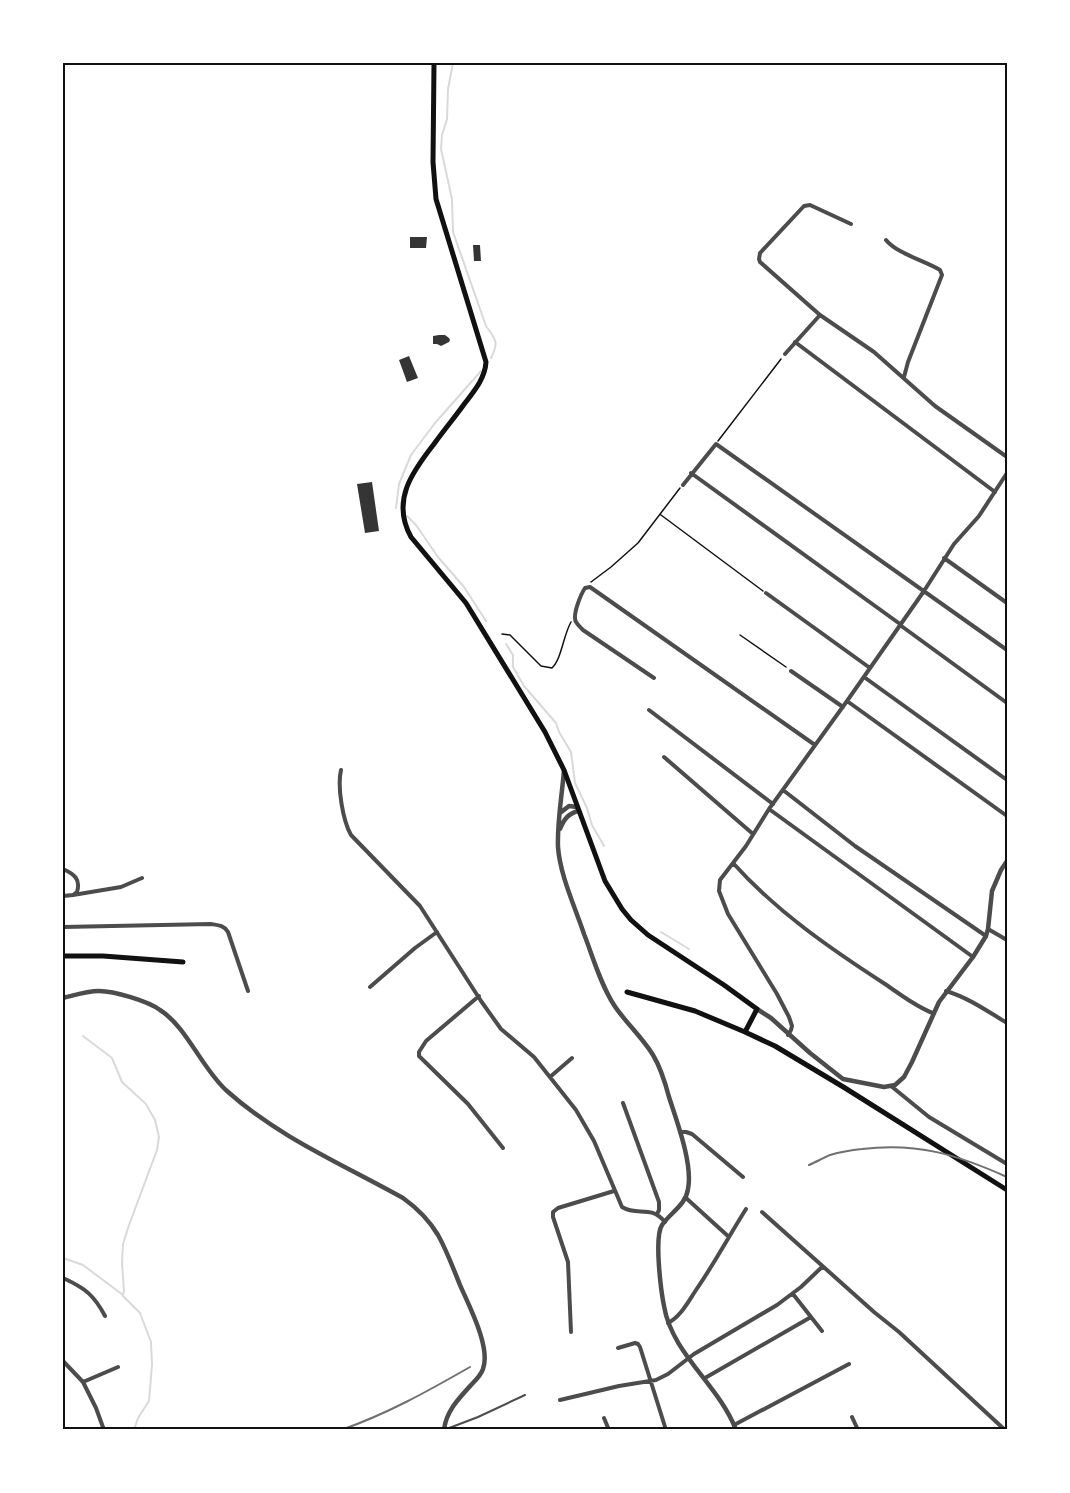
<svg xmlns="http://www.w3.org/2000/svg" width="1070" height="1493" font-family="Montserrat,sans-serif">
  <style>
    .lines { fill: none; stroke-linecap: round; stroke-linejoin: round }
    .stream { stroke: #d9d9d9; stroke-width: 2 }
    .building { fill: #353535 }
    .path { stroke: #111; stroke-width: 1.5 }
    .service { stroke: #4c4c4c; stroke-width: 2 }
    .minor { stroke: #4c4c4c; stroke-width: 4 }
    .tertiary { stroke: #4c4c4c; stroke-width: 4.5 }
    .secondary { stroke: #111; stroke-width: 5 }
    .rail { stroke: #707070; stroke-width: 2 }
    .neatline { fill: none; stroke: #111; stroke-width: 2 }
  </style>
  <rect width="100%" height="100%" fill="#fff"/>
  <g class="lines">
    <path class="stream" d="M453,63L448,89L447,119L442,135L441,149L452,199L453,232L486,326C496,339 499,343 491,358
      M396,508L399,484L411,455L435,423L481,371
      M407,516L416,525L438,557L464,587L486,621
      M506,644L513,655V667L524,686L556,723L559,732L571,752L575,783L587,808L592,825L604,846
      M661,932L689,949
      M63,1258L83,1265L123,1295L124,1291L122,1263L123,1244L129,1225L157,1150L159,1137L155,1120L146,1104L122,1082L112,1058L83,1036
      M123,1296L140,1313L151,1342L152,1365L149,1401L138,1418L134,1430"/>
  </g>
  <path class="building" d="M410,237H427L426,248H410Z
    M473,245H480L481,261H474Z
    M439,335H445L449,338L450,340L449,342L441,346L437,344H433V336Z
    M409,356L418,378L407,382L399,360Z
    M372,482L379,531L365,533L357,484Z"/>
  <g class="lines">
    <path class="path" d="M718,441L781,359
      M661,515L763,591
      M591,582L611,567L638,543L680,488
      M502,634L510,635L541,666L552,668C562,658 563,636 571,622
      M740,635L786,667"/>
    <path class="service" d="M444,1430L478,1417L525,1395"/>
    <path class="minor" d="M851,224L810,205L804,206L760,253L759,259L760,262L820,315L874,352L935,406L1007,457
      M886,240C896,253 925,261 940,270L942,275L908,362L904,377
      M795,342L995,492
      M785,354L820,315
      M691,473L900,624
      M683,485L716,444L1007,650
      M944,558L1007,603
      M766,593L870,668
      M900,625L1007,703
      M791,671L843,707
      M864,677L1007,780
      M654,678L583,630C581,628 578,625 576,622C572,615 581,594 585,588L590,587L815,745
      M847,701L1007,816
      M649,710L773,804
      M664,757L753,834
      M341,770C337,787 343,821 351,835L420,906L481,1001L501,1029L534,1057L576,1110L594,1141L622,1207C638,1217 650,1204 665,1222
      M783,790L855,846L986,936
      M769,809L973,957
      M733,863C777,912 831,949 885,984C900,994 916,1007 933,1013
      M63,869C74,874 81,879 77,892L73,895L63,896
      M73,895L121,887L142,878
      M63,927L211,924C217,925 224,925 228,932L248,991
      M988,929L1007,940
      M370,987L415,948L437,932
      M946,991C969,998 987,1011 1007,1023
      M479,996L426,1041L419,1052V1056L468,1104L503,1148
      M788,1035L791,1030L792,1026L789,1017L777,994L728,914L719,891L720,880L746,846L769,809L847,701L924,591L954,544L979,516L1007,473
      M550,1077L572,1058
      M891,1086L929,1117L1007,1164
      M623,1103L659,1202V1210L657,1214
      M680,1132H686L692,1134L743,1177
      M686,1198L729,1237
      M762,1212L874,1312L899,1332L1005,1430
      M63,1278C85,1288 94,1295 105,1316
      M793,1294L822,1331
      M668,1323C681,1316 688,1302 696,1290C714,1264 729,1236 746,1209
      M571,1332L568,1262L553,1217V1212L558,1208L614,1191
      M618,1348L635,1343L638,1344L640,1347L666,1430
      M63,1361L83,1382L96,1408L104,1430
      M705,1378L811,1317
      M83,1382L118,1367
      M560,1400L619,1386L656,1380L668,1374L694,1354L777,1305L801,1287L822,1267
      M852,1417L858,1430
      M604,1418L609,1430
      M734,1425L849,1364"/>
    <path class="tertiary" d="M564,770C562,796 557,822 558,847C560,875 575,907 584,934C593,957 600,983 614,1005C625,1022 642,1037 653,1055C661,1068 665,1082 669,1097C677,1122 693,1164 688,1189C686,1205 670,1213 662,1225C654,1237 661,1291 664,1306C672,1354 719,1385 736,1430
      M560,813L569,806L577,807
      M560,829C564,819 568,814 578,811
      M63,998C75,995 87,991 99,991C114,991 148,1001 160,1010C187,1027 202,1069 227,1091C278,1137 344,1165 403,1198C417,1208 429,1220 438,1235C447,1251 453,1268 460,1285C469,1306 491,1347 483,1369C481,1375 477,1379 472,1384C460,1397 446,1411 444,1430
      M757,1009L771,1018L810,1053L843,1079L884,1087L895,1085L904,1077L912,1062L939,1002L973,957L986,936L988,929L992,891L1001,870L1007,861"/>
    <path class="secondary" d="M434,63L433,162L436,199L486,362C485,378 475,390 465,403C455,417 444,430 434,444C412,472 391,501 411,537L466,603L545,732L564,770L605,881L622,909L631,920L648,935L724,985L757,1009L745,1032
      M63,956H103L183,962
      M627,992L695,1011L745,1032L775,1046L845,1088L1007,1190"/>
    <path class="rail" d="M809,1165C816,1162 823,1158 830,1155C840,1152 852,1150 862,1149C917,1142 958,1155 1007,1177
      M341,1430C387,1414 428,1391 470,1367"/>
  </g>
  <rect width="1070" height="1493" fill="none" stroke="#ffffff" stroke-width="129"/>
  <rect x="64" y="64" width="942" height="1364" class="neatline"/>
</svg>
